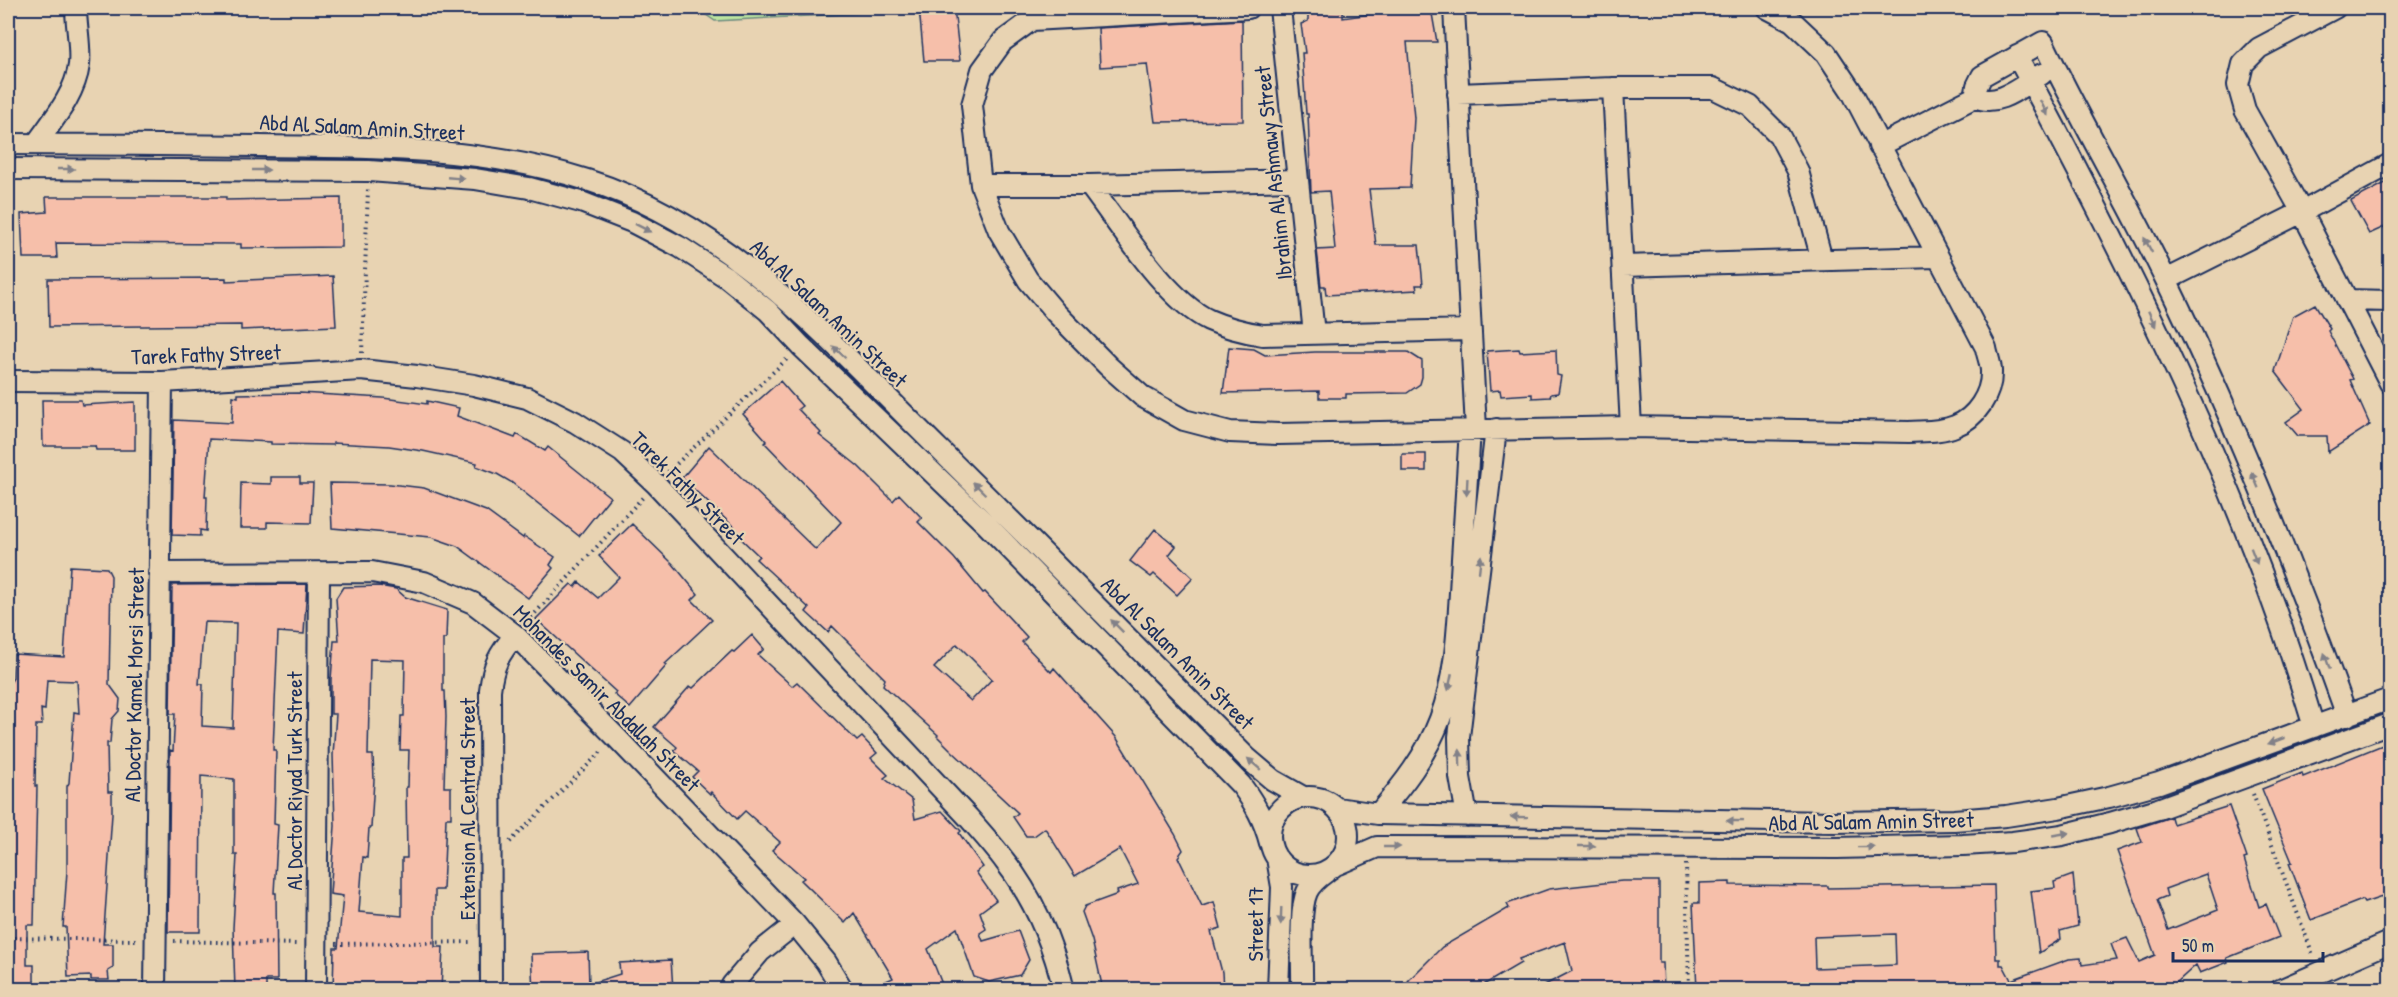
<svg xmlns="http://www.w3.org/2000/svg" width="2398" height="997" font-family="'Patrick Hand',sans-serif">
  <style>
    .green { fill: #bbe4a0; stroke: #6b8a7f; stroke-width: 1.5 }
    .building { fill: #f6bfaa; stroke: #1b2f5e; stroke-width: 1.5; fill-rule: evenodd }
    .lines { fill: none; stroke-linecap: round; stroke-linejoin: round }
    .minor-casing { stroke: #1b2f5e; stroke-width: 24 }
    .path { stroke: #1b2f5e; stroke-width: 4; stroke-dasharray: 1.5 4.5; stroke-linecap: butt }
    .minor { stroke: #e8d3b2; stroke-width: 20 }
    .oneway { fill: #828188 }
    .labels { text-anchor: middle; stroke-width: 4.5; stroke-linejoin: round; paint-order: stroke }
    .street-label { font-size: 22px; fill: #1b2f5e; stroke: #e8d3b2 }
  </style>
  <rect width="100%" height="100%" fill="#e8d3b2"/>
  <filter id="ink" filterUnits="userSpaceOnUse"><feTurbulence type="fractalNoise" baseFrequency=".0167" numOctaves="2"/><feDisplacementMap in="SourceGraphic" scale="12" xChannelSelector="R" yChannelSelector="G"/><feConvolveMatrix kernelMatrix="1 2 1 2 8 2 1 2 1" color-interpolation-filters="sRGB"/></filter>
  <g filter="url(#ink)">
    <path class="green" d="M696,8H959L715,21Z"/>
    <path class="building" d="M919,8H954L960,61H924Z
      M1412,8H1431L1437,42H1407L1414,118L1410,188L1369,189L1376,245H1419L1423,285H1416L1417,290L1326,295L1325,286H1321L1317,250L1335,249L1329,191L1311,192L1308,114H1306L1302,53H1305L1301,24L1308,21V14L1343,11V18Z
      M1242,20L1243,121L1155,122L1147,64L1100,67L1098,28Z
      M2391,180V224L2369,234L2351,201Z
      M46,197H226V200L341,198V247L241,248V244L56,243L57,258H23L21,214L47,212Z
      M333,276L336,326L241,330V325L49,327L48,279L226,278V281Z
      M2315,304L2330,329L2328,331L2353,379L2350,380L2370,425L2328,452L2327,436H2298L2286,422L2304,409L2275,371L2293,316Z
      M1229,347L1254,349L1265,355L1315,352H1408L1422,361V377L1420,384L1407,393L1346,394V398H1319V391L1223,393Z
      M1519,349L1520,352L1556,350L1557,375L1561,376L1558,393L1551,394L1550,397L1532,398V394L1501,396L1500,390L1490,391L1487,351Z
      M780,381L802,406L798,409L821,433L819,435L858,466L893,501L899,494L922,518L918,522L954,558L983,593L985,592L1027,637L1022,642L1051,672L1054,668L1116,737L1175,834L1183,850L1178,857L1202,906L1214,902L1221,928L1211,931L1222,972L1223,990H1103L1092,940L1082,912L1085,906L1118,894L1117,891L1138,884L1120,849L1075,876L1045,828L1034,836H1026L1013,817L1018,813L953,752L937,736L938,735L883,685L885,679L832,626L828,632L806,612L809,608L756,559L759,556L734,532L737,530L682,478L709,446L816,550L841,522L765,443L767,441L743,414ZM957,644L992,679L971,701L934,668Z
      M300,393L383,398L427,404V401L459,408L457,416L515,438L517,434L545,451L548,447L610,497L579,536L511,482L497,474L476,466L477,463L423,451L389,446L333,443V445L271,444V442L209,439L205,497H207L206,531L200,530V536L172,535L174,420L232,423L233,396L238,397V394Z
      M42,400H81L82,405L135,402V450H96L95,446H43Z
      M1402,454H1426V471H1402Z
      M271,477H300V483H313L311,523L267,522V528H240L241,483L271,484Z
      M330,483L390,484L424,488L486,511L523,538L524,536L555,557L550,565L553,568L528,598L457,546L431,537L332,528Z
      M632,524L673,564L698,594L692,600L712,620L665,664L667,665L630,708L614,694L616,692L536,619L571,584L575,587L579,582L598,598L619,577L599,556Z
      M1155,529L1176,546L1169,555L1193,578L1177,595L1154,574L1151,577L1130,561Z
      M70,566L107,568L111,576L109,684L120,699L119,711L112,719L110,743H107L108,792H112V814L103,944H113V968L108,971L109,980H91V976L68,977L66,927H63L67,871V786L69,783L74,712L79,713L77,681L47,680L45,710L41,709L42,725H36L35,786H37L34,925H27V965H34V990H8L9,685L13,678L14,654L64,657Z
      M307,584L304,634L278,632L273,750H276L274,824L278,825L274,893H276L277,980H266V990H235L233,928L237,855H234V779L201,776L200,932H168L170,750L173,751L175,714H170L172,585ZM204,622L236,623L233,728L202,726L203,684H199Z
      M379,586L396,589L405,597L447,610L446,639H443V691H445L446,717L444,787H451V818H446L443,890H435V947H443L441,990H333L334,948H338L343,896L330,894L335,826L333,755L336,714H331V679L334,641H339L336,598L343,587ZM370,659L405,660L404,716H401L400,750H409L408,787H406L407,858H402V916L359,912L363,857L367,858L369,828H371L374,780L373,755H368Z
      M752,635L764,649L758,655L792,686L797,682L857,741L862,737L877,753L871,758L888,775L884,778L912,800L915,819L942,811L961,831L959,833L983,867L976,872L996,900L980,912L986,929L980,933L983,941L1018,931L1029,960L1020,975L989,982L974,977L957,928L928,949L942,984L928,990H866L893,978L854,913L845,923L801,880L804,878L772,850L780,842L745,811L737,819L711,792L710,794L692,777L698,771L674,751L677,747L654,727L690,686L693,688L732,651L734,652Z
      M2385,744L2391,759V894L2364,903L2362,900L2311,920L2289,863L2292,862L2262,789L2302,773L2303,777Z
      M2229,806L2247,858L2244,859L2259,907L2266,904L2279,937L2227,958L2228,962L2200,973L2196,965L2176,983L2158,990H1697L1693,903H1699V883L1730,882V885L1828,886V888L1994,885L1996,959H2000V965H2003L2011,980L2069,959L2081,958L2082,965L2117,960L2111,944L2127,938L2139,962L2155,955L2117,851L2142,842L2137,828L2171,817L2173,824ZM2206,874L2218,910L2168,930L2157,900L2167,896L2165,889ZM1895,934L1896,965L1815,968L1814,937Z
      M2073,875L2078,926L2060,931L2061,939L2039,953L2031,891L2055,888L2054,882Z
      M1622,881H1659V963H1663L1664,990H1535L1572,971L1565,942L1519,959L1521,963L1475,990H1417L1408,981L1442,947L1509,908L1507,904L1549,889Z
      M588,952L589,984L620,974L619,963L671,960L673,989L533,990L531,954Z"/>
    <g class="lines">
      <defs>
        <path id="minor" d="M1248,8L1032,20L1003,41L982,70L972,105L981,185L999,231L1028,280L1055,312L1108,366L1143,397L1184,420L1230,432L1278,434L1631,427L1909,432C1924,431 1941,432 1955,426C1976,418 1992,394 1991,371C1991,364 1987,355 1986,348L1852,92L1826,53L1792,21L1767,8
          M1280,8L1314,334
          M1454,8L1476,429
          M2335,8L2259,48L2243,64L2238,85L2245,110L2302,212L2390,383
          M2017,56C2133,271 2244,493 2314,727
          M1613,88L1631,427
          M1458,94L1613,88H1713L1750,106L1779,135L1798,171L1822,260
          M1975,97L1977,86L1982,76L2043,42C2081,122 2127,199 2166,280C2235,421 2294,568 2347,716
          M1975,97C1999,108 2021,86 2042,74
          M8,144C91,144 175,145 258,146C367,147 481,146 587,180C733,226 834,346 940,450C1043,552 1145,655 1247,758L1273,780L1303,797
          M36,144C53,120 75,95 79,65C81,47 76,26 76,8
          M1879,146L1975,97
          M8,169L369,171L475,179L529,188L581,202L632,222L680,247L726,277L768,311L801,346L986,524L1241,785C1255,804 1264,820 1270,843
          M981,185H1089L1298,180
          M1089,185C1119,224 1166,300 1209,320C1227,328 1244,332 1263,335L1470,330
          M1623,266L1937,257
          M2166,280L2302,212L2390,164
          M2347,300L2390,301
          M8,381L162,382L361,370L417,376L474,385L527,398L575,422L622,452L656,484L968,817C980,831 993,845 1004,860C1033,897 1053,944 1064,990
          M159,573L372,572L424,582L473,603L515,635L616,737L795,924L826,962L843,990
          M1270 836a39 39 0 1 1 78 0a39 39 0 1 1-78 0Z
          M1337,808L1378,814L1835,822L1954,820L2006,816L2058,808L2109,797L2159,783L2390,699
          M1378,814C1403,785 1426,756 1440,719C1457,673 1458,624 1461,575C1464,526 1467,478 1470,429
          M1467,816L1460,777L1459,737L1496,429
          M1277,858L1282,887L1278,990
          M1338,864L1377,847L1837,848L1963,845L2013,842L2062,835L2110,823L2158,809L2390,724
          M155,990L162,382
          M316,990L319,573
          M491,990L490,690C493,665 499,654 515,635
          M731,990L732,985L760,952L795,924
          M1302,990C1303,966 1298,912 1307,892C1311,883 1319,877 1326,872
          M2280,990L2390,942"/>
      </defs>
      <use href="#minor" class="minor-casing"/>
      <path class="path" d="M362,353L368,189
        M668,472L787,359
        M527,622L644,496
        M2253,794L2313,955
        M510,842L603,750
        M1686,864L1689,990
        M8,938L136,940
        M174,941L298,944
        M336,944L472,942"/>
      <use href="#minor" class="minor"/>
    </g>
    <defs><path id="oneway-solid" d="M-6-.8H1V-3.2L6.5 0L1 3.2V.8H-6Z" transform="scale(1.5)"/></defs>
    <g class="oneway">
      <use href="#oneway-solid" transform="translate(2044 108) rotate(63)"/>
      <use href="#oneway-solid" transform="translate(66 169)"/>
      <use href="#oneway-solid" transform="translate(261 170)"/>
      <use href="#oneway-solid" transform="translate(456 178) rotate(5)"/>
      <use href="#oneway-solid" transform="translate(643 228) rotate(27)"/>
      <use href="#oneway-solid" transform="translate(2148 245) rotate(-118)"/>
      <use href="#oneway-solid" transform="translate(2152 319) rotate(65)"/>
      <use href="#oneway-solid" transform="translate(839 352) rotate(-136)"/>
      <use href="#oneway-solid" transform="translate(2255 480) rotate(-113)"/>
      <use href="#oneway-solid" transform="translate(1467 487) rotate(93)"/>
      <use href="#oneway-solid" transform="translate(979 488) rotate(-136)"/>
      <use href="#oneway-solid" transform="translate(2254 556) rotate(69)"/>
      <use href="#oneway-solid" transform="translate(1480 564) rotate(-83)"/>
      <use href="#oneway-solid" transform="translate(1117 626) rotate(-135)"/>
      <use href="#oneway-solid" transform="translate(2327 661) rotate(-109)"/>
      <use href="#oneway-solid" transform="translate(1450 682) rotate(102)"/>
      <use href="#oneway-solid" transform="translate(2276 741) rotate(160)"/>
      <use href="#oneway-solid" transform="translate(1460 758) rotate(-91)"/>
      <use href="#oneway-solid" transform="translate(1254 764) rotate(-139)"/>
      <use href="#oneway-solid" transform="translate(1519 817) rotate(-179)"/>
      <use href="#oneway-solid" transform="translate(1735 821) rotate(-179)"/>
      <use href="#oneway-solid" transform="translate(2061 834) rotate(-10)"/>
      <use href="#oneway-solid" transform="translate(1587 846)"/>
      <use href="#oneway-solid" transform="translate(1392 847)"/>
      <use href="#oneway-solid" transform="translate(1866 847) rotate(-1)"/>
      <use href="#oneway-solid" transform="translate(1281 916) rotate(92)"/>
    </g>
  </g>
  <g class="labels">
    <g class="street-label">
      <text transform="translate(362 127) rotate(3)" y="8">Abd Al Salam Amin Street</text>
      <text transform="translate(1273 173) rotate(-96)" y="8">Ibrahim Al Ashmawy Street</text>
      <text transform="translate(829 313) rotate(43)" y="8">Abd Al Salam Amin Street</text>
      <text transform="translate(206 354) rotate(-2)" y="8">Tarek Fathy Street</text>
      <text transform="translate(688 488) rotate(45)" y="8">Tarek Fathy Street</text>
      <text transform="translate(1178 653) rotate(45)" y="8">Abd Al Salam Amin Street</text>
      <text transform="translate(134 685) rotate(-89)" y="8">Al Doctor Kamel Morsi Street</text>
      <text transform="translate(607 698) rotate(45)" y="8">Mohandes Samir Abdallah Street</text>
      <text transform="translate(294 781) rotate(-90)" y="8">Al Doctor Riyad Turk Street</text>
      <text transform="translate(467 809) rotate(-90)" y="8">Extension Al Central Street</text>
      <text transform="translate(1871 821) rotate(-1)" y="8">Abd Al Salam Amin Street</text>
      <text transform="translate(1255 924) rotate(-90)" y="8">Street 17</text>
    </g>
  </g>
  <rect width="2398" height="997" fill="none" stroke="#e8d3b2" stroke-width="30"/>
  <rect x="15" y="15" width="2368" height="967" fill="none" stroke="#1b2f5e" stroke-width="2" filter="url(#ink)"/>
  <path d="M2173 952v9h150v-9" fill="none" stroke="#1b2f5e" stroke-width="3"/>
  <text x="2182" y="952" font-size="18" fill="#1b2f5e" stroke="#e8d3b2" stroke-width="4.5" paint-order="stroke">50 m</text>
</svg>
